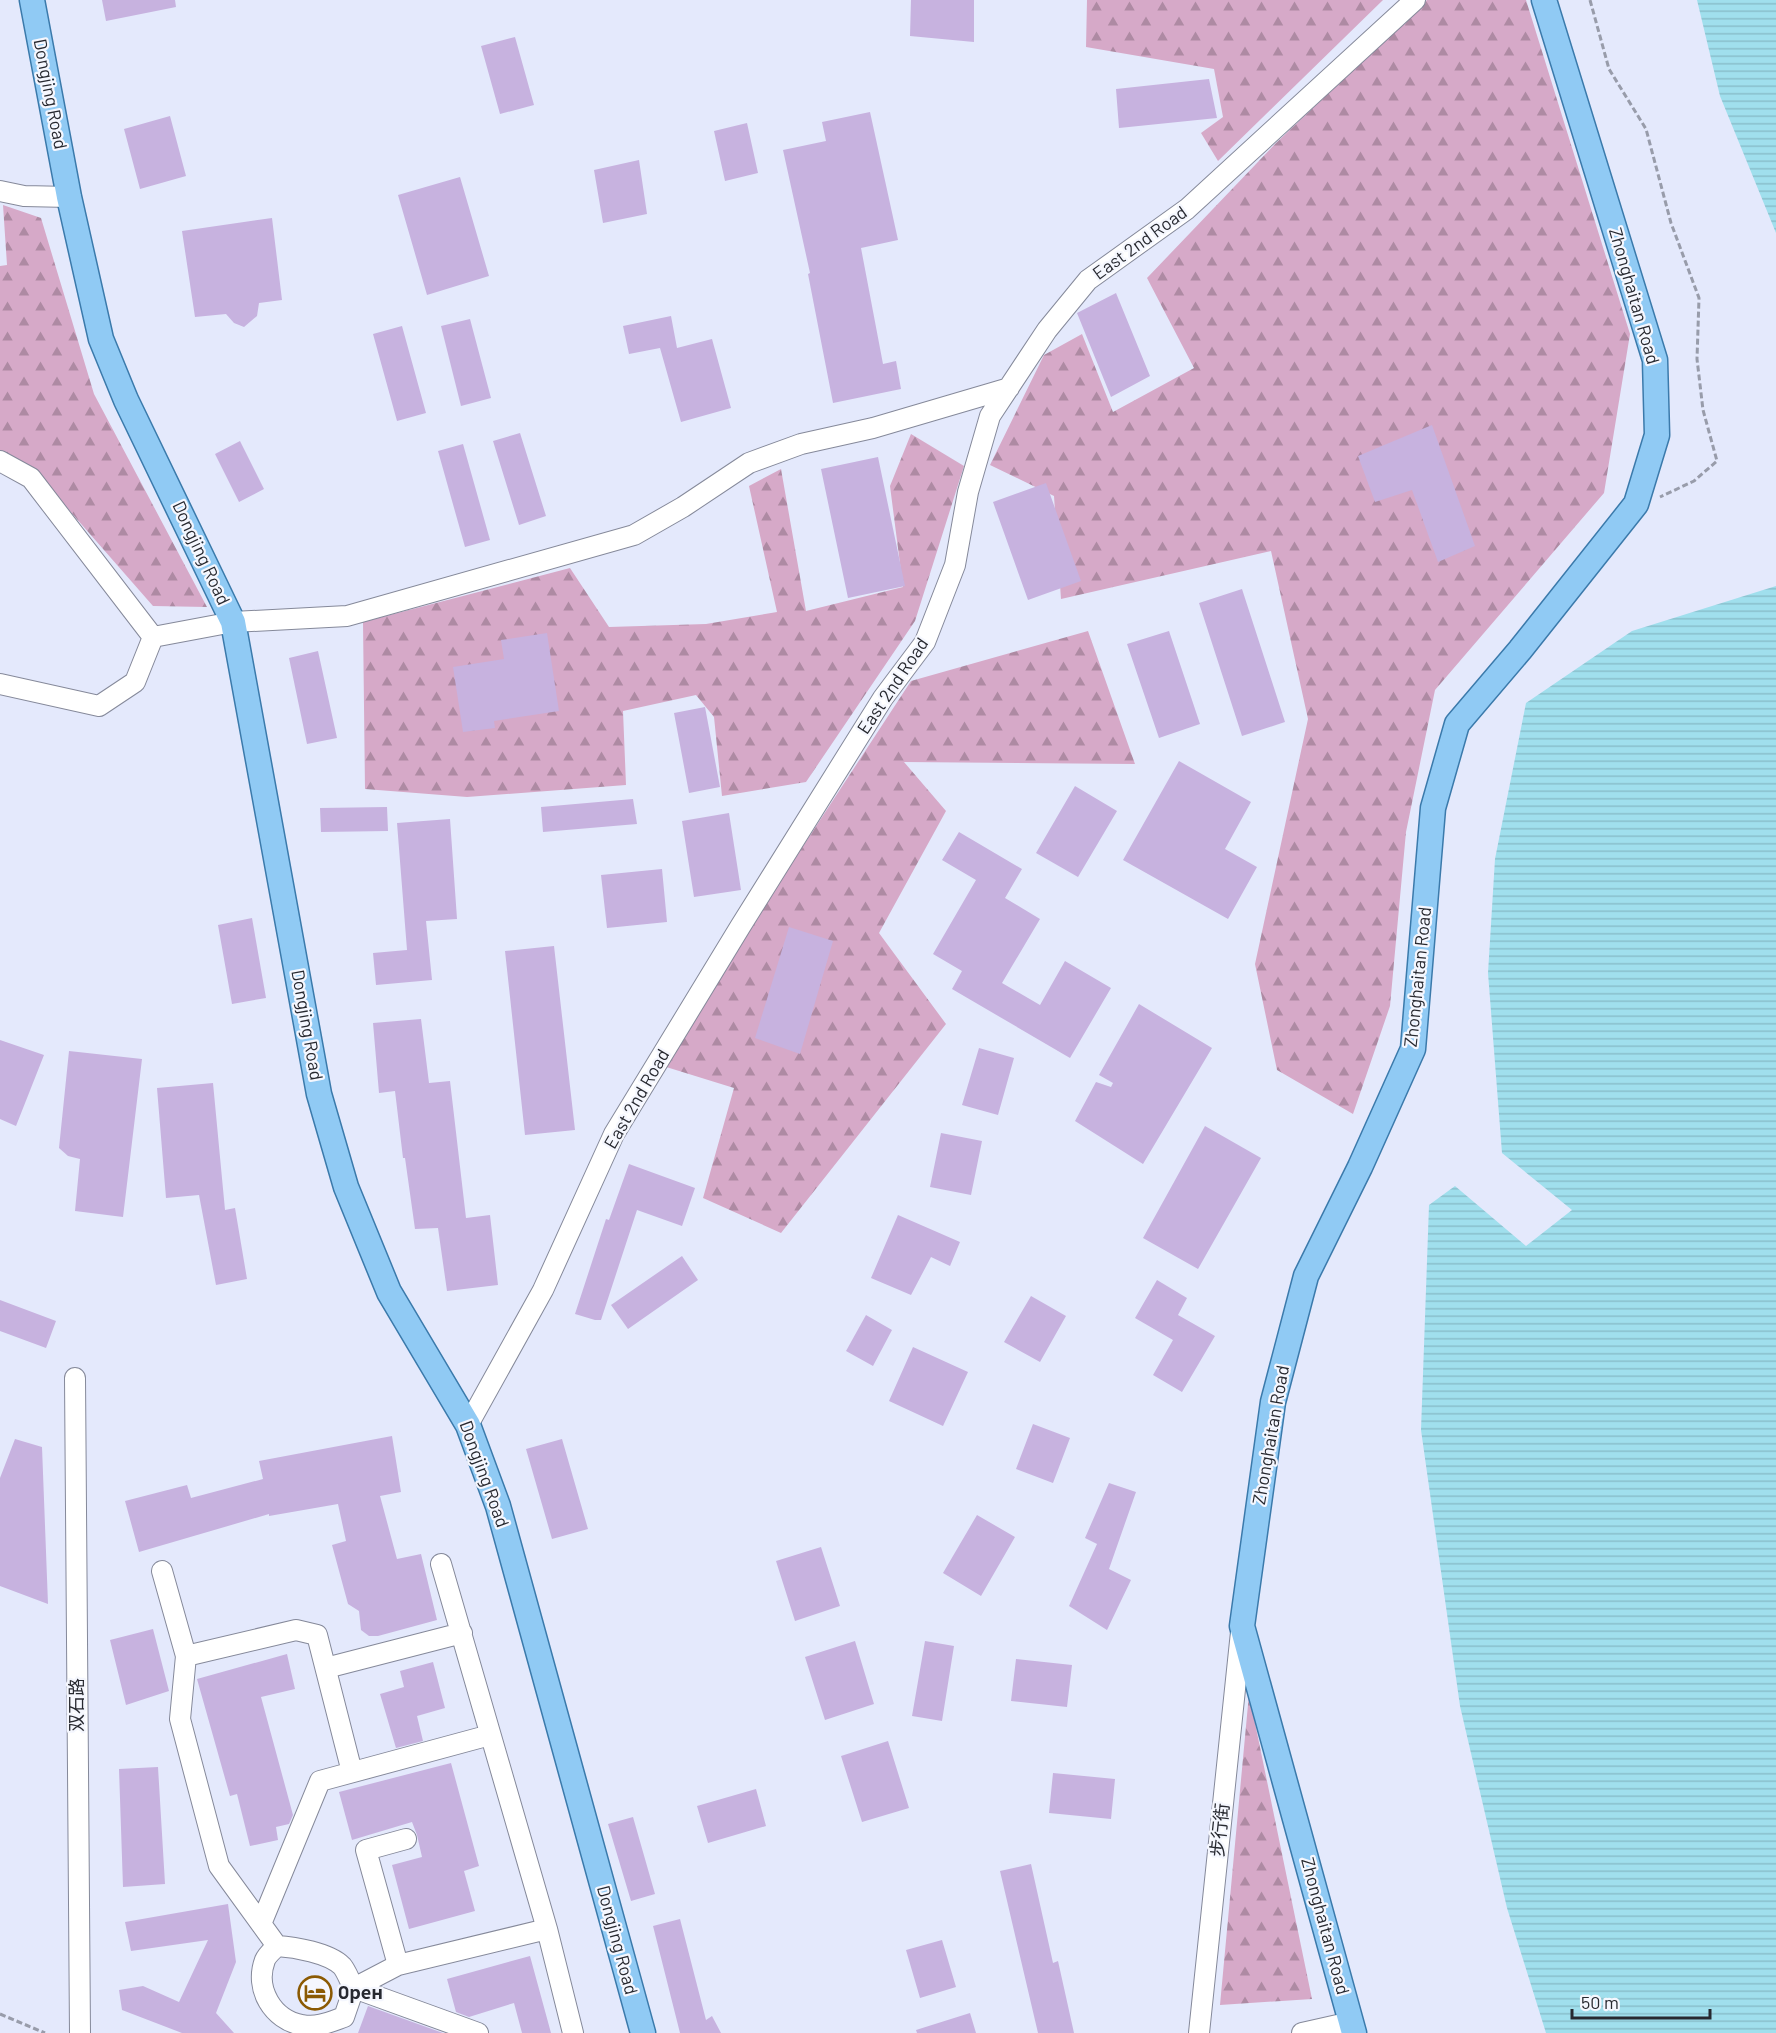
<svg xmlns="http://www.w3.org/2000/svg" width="1776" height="2033" font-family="Barlow,'Noto Sans SC',sans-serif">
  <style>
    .forest { fill: url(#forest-firs) }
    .water { fill: url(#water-rules) }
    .building { fill: #c7b2df }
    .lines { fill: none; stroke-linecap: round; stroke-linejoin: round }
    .minor-casing { stroke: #85899a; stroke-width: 22 }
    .major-casing { stroke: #3b7aab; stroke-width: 27 }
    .path { stroke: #989caa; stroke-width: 3; stroke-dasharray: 6 3; stroke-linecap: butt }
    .minor { stroke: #fff; stroke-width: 20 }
    .major { stroke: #90caf4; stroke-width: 24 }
    .labels { text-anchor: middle; stroke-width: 4.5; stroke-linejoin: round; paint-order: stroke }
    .street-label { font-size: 18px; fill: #272930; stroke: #f5f7fe }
    .poi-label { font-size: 18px; font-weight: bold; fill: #272930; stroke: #f5f7fe; text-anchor: start }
  </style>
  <defs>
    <pattern id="forest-firs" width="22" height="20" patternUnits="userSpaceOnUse" patternTransform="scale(1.5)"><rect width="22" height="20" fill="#d6a9c8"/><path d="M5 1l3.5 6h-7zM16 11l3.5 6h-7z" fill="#ae8aa3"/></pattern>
    <pattern id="water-rules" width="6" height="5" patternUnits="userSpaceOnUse" patternTransform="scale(1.5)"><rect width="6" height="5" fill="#a0dfed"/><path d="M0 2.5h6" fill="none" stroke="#8abfcc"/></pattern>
  </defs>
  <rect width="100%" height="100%" fill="#e4e9fc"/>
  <path class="forest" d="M1087,0H1383L1218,161L1201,133L1223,117L1214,69L1086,47Z
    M1427,0H1526L1630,334L1604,493L1435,690L1406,832L1390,1006L1353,1114L1277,1070L1255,964L1308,719L1271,551L1061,599L1054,496L990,465L1044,355L1082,334L1113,412L1194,368L1147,278L1276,143Z
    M3,205L41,218L94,394L207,607L153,606L33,469L0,450V266L7,265Z
    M911,434L964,466L915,621L806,782L722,796L714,717L696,695L623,711L626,785L467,797L365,789L363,622L570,568L609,627L706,624L777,612L749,486L781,469L806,611L903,587L890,486Z
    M1088,631L1135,764L904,762L946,811L879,933L946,1024L781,1233L703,1198L734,1088L663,1066L682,1031L911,681Z
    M1249,1694L1312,1999L1220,2005Z"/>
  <path class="water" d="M1697,0H1776V233L1720,96Z
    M1776,586V2033H1546L1507,1908L1460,1706L1421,1430L1429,1205L1455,1186L1526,1246L1572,1210L1502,1153L1488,973L1495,859L1526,703L1632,631Z"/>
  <path class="building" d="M102,0H175L176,7L106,21Z
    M911,0H974V42L910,36Z
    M515,37L534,105L500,114L481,46Z
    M1209,79L1217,118L1119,128L1116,89Z
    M870,112L898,240L861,248L883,364L896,361L901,389L833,403L808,274L810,273L783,150L826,141L822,122Z
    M170,116L186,176L140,189L124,129Z
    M747,123L758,173L725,181L714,131Z
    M639,160L647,214L603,223L594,170Z
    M460,177L489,276L427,295L398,195Z
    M272,218L282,300L259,303L257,316L244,327L234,323L226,314L195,317L182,231Z
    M1116,293L1150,376L1111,397L1077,313Z
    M671,316L677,348L712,339L731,408L681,422L660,348L629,354L623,326Z
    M470,319L491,398L461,406L441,326Z
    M402,326L426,413L397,421L373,334Z
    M1432,425L1475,546L1438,562L1412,490L1375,502L1358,456Z
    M520,433L546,516L519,525L493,441Z
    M240,441L264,489L239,502L215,454Z
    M463,444L490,540L465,547L438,451Z
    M878,457L905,586L848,598L821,469Z
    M1046,483L1081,581L1028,600L993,502Z
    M1242,589L1285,722L1242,736L1199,603Z
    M1169,631L1200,724L1159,738L1127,644Z
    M547,633L559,711L494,721L495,728L463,732L453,667L504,659L501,640Z
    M318,651L337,738L307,744L289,658Z
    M705,707L720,787L689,793L674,713Z
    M1179,761L1251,802L1225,849L1257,867L1228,919L1123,860Z
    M1075,786L1117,811L1078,877L1036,853Z
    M633,799L637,824L543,832L541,807Z
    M387,807L388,831L321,832L320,808Z
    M729,813L741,890L694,897L682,821Z
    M450,819L457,919L426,921L432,980L376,985L373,953L407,950L397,823Z
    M959,832L1022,869L1005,898L1040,919L1002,983L1040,1005L1065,961L1111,988L1070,1058L952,989L962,971L933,954L976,880L942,860Z
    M662,869L667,922L607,928L601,875Z
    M252,918L266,998L232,1004L218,925Z
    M789,927L833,941L800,1054L755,1038Z
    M554,946L575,1130L525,1135L505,951Z
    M1139,1004L1212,1048L1143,1164L1075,1121L1096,1082L1111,1087L1113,1083L1099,1075Z
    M421,1019L429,1083L450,1081L466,1218L490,1215L498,1285L447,1291L438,1228L415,1229L405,1158H403L395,1091L379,1093L373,1023Z
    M0,1040L44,1055L16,1126L0,1119Z
    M979,1048L1014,1058L998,1115L962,1105Z
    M69,1051L142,1059L123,1217L75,1211L80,1159L68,1156L59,1148Z
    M213,1083L225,1210L235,1208L247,1279L216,1285L199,1195L166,1198L157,1088Z
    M1205,1126L1261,1158L1198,1269L1143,1238Z
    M941,1133L982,1141L971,1195L930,1187Z
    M629,1164L695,1188L682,1226L637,1210L601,1320H595L575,1314L606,1219L609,1220Z
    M898,1215L960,1242L950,1266L931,1257L911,1295L871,1278Z
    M682,1256L698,1280L628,1329L611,1305Z
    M1157,1280L1187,1298L1178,1315L1215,1336L1182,1392L1153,1375L1173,1340L1135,1318Z
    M1031,1296L1066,1316L1040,1362L1004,1342Z
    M0,1300L56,1321L46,1348L0,1331Z
    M866,1315L892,1330L873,1366L846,1351Z
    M913,1347L968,1372L943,1426L889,1401Z
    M1033,1424L1070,1438L1053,1483L1016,1469Z
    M392,1436L401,1492L380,1496L397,1559L421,1554L437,1620L378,1636H369L361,1630L359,1611L348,1604L332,1545L346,1541L338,1504L269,1516V1514L139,1552L125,1501L187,1485L191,1498L263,1479L259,1461Z
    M15,1439L42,1447L48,1604L0,1586V1478Z
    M562,1439L588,1529L552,1539L526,1449Z
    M1109,1483L1136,1492L1109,1569L1131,1580L1107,1630L1069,1606L1097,1544L1085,1538Z
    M977,1515L1015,1537L981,1596L943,1573Z
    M821,1547L840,1606L795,1621L776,1561Z
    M153,1629L169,1691L126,1705L110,1640Z
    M855,1641L874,1704L825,1720L805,1657Z
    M925,1641L954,1646L942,1721L912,1716Z
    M287,1654L295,1689L261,1697L293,1815L289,1824L276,1827L278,1840L250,1846L237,1794L230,1796L197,1679Z
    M1016,1659L1072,1665L1067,1707L1011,1701Z
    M433,1662L445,1708L417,1716L423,1741L396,1748L380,1694L404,1687L400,1671Z
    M888,1741L909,1808L862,1822L841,1756Z
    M451,1763L479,1866L464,1871L475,1911L409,1929L392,1865L422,1857L417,1835L412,1822L352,1840L339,1792Z
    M158,1767L165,1884L123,1887L119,1769Z
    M1053,1773L1115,1779L1111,1819L1049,1813Z
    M756,1789L766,1826L708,1843L697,1806Z
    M633,1817L655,1894L631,1901L608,1824Z
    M1031,1864L1053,1963L1058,1961L1074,2033H1038L1000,1871Z
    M228,1904L236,1962L216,2013L234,2033H182L122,2010L119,1990L143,1986L179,2002L208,1940L131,1951L125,1922Z
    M680,1919L706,2020L712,2016L721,2033H680L653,1926Z
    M942,1940L956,1987L920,1998L906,1950Z
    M530,1956L551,2033H522L514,2003L469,2017L456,2012L447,1979Z
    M368,2006L443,2033H358Z
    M970,2013L976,2033H917L916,2030Z"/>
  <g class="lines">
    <defs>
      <path id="minor" d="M0,191L24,196L69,197
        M0,461L31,478L153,637L233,622L347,616L634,535L683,507L749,463L801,444L873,428L1009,388
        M0,684L99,706L135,682L153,637
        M75,1378L80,2033
        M468,1425L543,1290L614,1134L740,927L883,698L925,642L955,565L968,492L990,416L1047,330L1088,280L1187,209L1415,0
        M441,1564L547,1929L573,2033
        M162,1571L186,1656L180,1719L219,1866L277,1946
        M186,1656L296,1630L317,1635L352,1772
        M326,1668L462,1633
        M261,1924L320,1781L490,1735
        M277,1946C295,1947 329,1953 342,1966C347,1972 350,1982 354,1988L344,2017C330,2022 317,2028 302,2025C273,2020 254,1989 265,1960C267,1955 273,1950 277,1946Z
        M398,1965L366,1850L406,1839
        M354,1988L398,1965L547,1929
        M354,1988L478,2033
        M1199,2033L1241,1632
        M1302,2033L1351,2022"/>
      <path id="major" d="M32,0L69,197L101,339L126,400L233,622L319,1094L346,1187L389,1292L468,1425L498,1506L643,2033
        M1354,2033L1242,1626L1273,1402L1306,1276L1360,1167L1413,1049L1433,808L1457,724L1520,650L1636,504L1657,435L1655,360L1544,0"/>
    </defs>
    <use href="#minor" class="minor-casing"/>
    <use href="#major" class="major-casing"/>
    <path class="path" d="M1590,0L1609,69L1646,129L1671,223L1699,298L1697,359L1703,410L1717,461L1694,481L1660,497
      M0,2014L45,2033"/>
    <use href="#minor" class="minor"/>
    <use href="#major" class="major"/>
  </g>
  <defs>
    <symbol id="hotel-ring" viewBox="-11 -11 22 22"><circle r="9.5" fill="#f5f7fe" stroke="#8b5a03" stroke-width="1.5"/><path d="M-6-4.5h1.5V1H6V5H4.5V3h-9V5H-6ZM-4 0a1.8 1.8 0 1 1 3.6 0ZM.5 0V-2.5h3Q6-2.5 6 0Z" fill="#8b5a03"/></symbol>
  </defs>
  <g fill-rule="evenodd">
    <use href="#hotel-ring" x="296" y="1974" width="38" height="38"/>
  </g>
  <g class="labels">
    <g class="street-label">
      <text transform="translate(50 94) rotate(79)" y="6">Dongjing Road</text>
      <text transform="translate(1140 243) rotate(-36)" y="6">East 2nd Road</text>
      <text transform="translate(1634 296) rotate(74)" y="6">Zhonghaitan Road</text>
      <text transform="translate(201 553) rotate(65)" y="6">Dongjing Road</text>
      <text transform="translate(893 686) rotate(-56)" y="6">East 2nd Road</text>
      <text transform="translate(1418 977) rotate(-84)" y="6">Zhonghaitan Road</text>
      <text transform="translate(307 1025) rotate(80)" y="6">Dongjing Road</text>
      <text transform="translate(637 1099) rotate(-60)" y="6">East 2nd Road</text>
      <text transform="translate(1271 1435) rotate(-80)" y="6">Zhonghaitan Road</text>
      <text transform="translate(484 1474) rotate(70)" y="6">Dongjing Road</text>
      <text transform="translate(77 1705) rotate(-90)" y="6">双石路</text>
      <text transform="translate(1220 1830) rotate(-84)" y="6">步行街</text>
      <text transform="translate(1325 1926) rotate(75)" y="6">Zhonghaitan Road</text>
      <text transform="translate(617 1940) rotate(75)" y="6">Dongjing Road</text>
    </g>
    <g class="poi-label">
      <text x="338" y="1999">Oрен</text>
    </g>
  </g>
  <path d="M1572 2009v9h138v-9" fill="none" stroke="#272930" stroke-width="3"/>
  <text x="1581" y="2009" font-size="18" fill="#272930" stroke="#f5f7fe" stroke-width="4.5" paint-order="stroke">50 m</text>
</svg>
